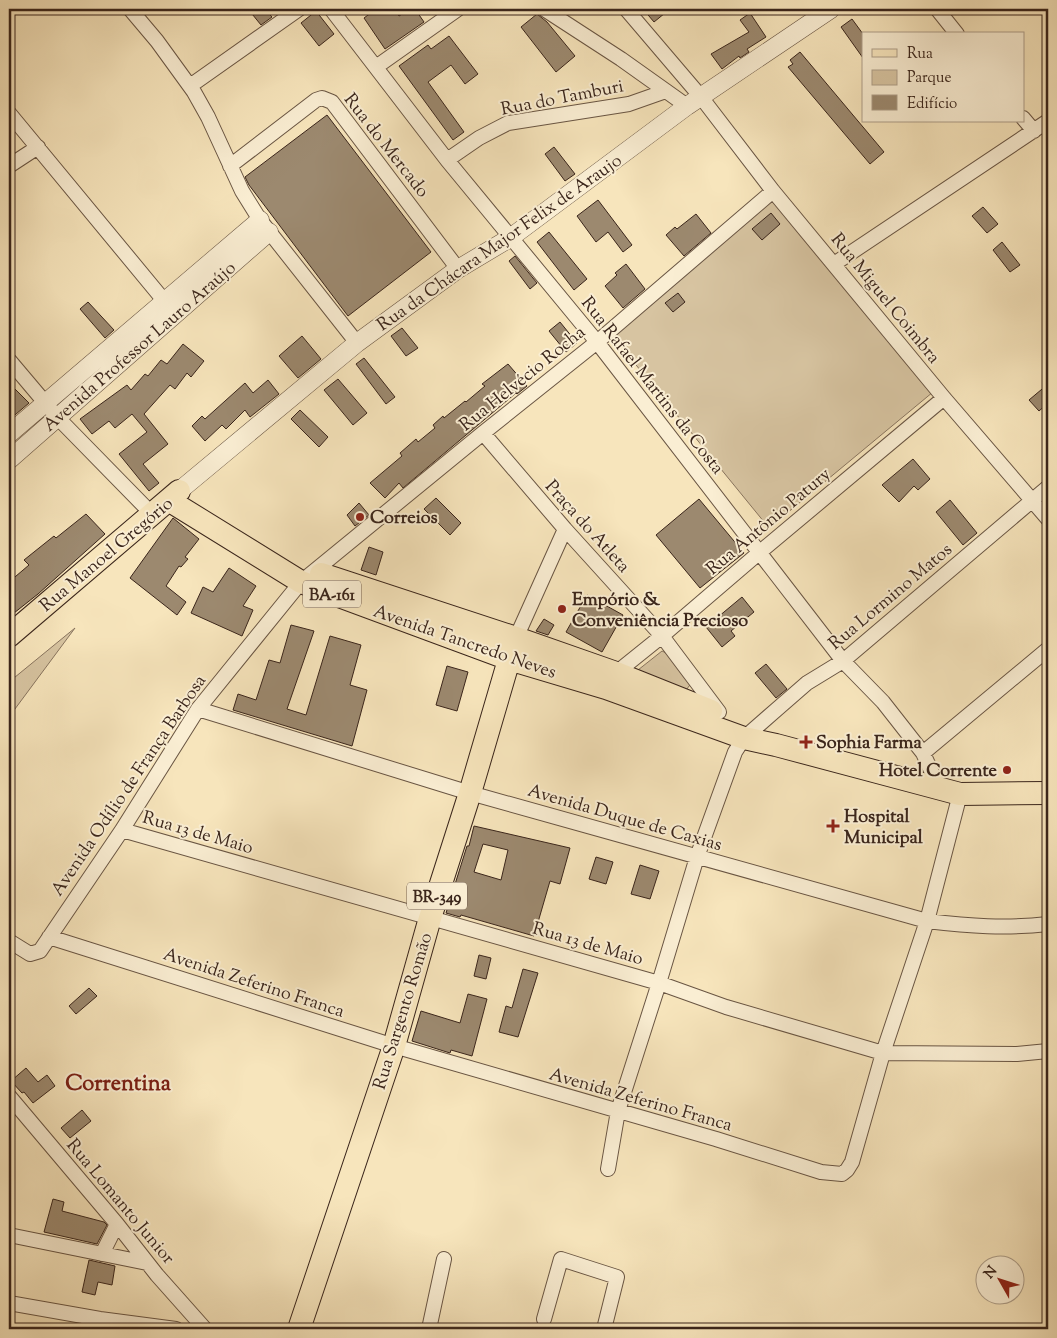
<svg xmlns="http://www.w3.org/2000/svg" width="1057" height="1338" font-family="'Sorts Mill Goudy',serif">
  <style>
    .green { fill: #d7c4a1; stroke: #88745e }
    .building { fill: #9c896f; stroke: #3a251b; fill-rule: evenodd }
    .lines { fill: none; stroke-linecap: round; stroke-linejoin: round }
    .minor-casing { stroke: #695543; stroke-width: 16 }
    .tertiary-casing { stroke: #695543; stroke-width: 19 }
    .primary-casing { stroke: #3a251b; stroke-width: 24 }
    .minor { stroke: #faeed3; stroke-width: 14 }
    .tertiary { stroke: #faeed3; stroke-width: 18 }
    .primary { stroke: #f7e5bc; stroke-width: 22 }
    .poi-dot { fill: #8f2418; stroke: #faeed3; stroke-width: 2 }
    .labels { text-anchor: middle; stroke-width: 4; stroke-linejoin: round; paint-order: stroke }
    .shield { fill: #faeed3; stroke: #746152; stroke-width: 1 }
    .shield-label { font-size: 16px; font-weight: bold; fill: #3a251b }
    .street-label { font-size: 18px; fill: #3a251b; stroke: #faeed3 }
    .poi-label { font-size: 18px; font-weight: bold; fill: #3a251b; stroke: #faeed3; text-anchor: start }
    .district-label { font-size: 22px; font-weight: bold; fill: #7a1f14; stroke: #faeed3 }
  </style>
  <rect width="100%" height="100%" fill="#f7e5bc"/>
  <filter id="stains"><feTurbulence type="fractalNoise" baseFrequency=".004" numOctaves="4"/><feColorMatrix values="0 0 0 0 .2 0 0 0 0 .09 0 0 0 0 .02 0 0 0 .5 -.17"/></filter>
  <radialGradient id="worn" r=".72"><stop offset=".6" stop-color="#630" stop-opacity="0"/><stop offset="1" stop-color="#630" stop-opacity=".3"/></radialGradient>
  <path class="green" d="M772,195L933,392L769,528L610,333Z
    M75,628L9,717V682Z
    M662,651L666,653L692,682L684,693L638,670Z"/>
  <path class="building" d="M248,9H265L272,17L261,25Z
    M376,9H394L399,16L410,9H415L424,22L385,49L364,18Z
    M643,9H670L654,22Z
    M316,11L334,34L319,46L301,23Z
    M750,13L766,37L747,49L749,52L740,58L739,56L722,69L711,54L749,32L740,20Z
    M537,14L547,22L575,56L556,72L521,27Z
    M852,19L863,34V58L841,27Z
    M449,36L478,74L465,84L451,65L428,82L464,132L453,140L399,66L428,45L431,49Z
    M800,52L884,152L870,164L788,67L793,64L790,60Z
    M327,115L431,252L348,316L249,185L245,177Z
    M554,147L575,174L565,181L545,154Z
    M598,200L632,245L623,252L608,232L596,242L577,216Z
    M983,207L998,224L987,233L972,216Z
    M771,213L780,224L762,240L752,229Z
    M696,214L711,233L684,256L666,235L675,227L677,229Z
    M549,232L587,279L574,290L537,242Z
    M1002,242L1020,265L1010,272L993,250Z
    M515,256L537,283L530,289L509,261Z
    M626,264L645,289L623,308L605,286L617,275L615,273Z
    M678,293L685,302L673,312L665,303Z
    M88,302L114,330L105,338L80,309Z
    M560,322L577,343L566,352L549,331Z
    M402,328L418,348L406,356L391,336Z
    M302,336L321,359L298,378L279,356Z
    M183,344L204,361L191,377L187,373L175,389L170,385L144,414L168,444L143,464L159,483L149,491L119,454L147,432L132,414L115,428L109,421L92,434L80,419L127,385L131,390L145,374L148,376L161,360L167,364Z
    M364,358L395,397L386,404L356,364Z
    M508,364L527,386L517,394L516,393L403,488L399,483L385,498L370,483L402,456L400,453L416,439L418,442L435,428L433,425L443,416L444,418L465,401L466,402L485,386L482,384Z
    M338,379L367,413L353,425L324,390Z
    M268,380L279,394L250,417L245,410L226,429L222,425L205,441L192,426L202,416L205,419L245,383L253,393Z
    M1048,384V403L1039,411L1029,400Z
    M14,388L29,403L9,420V393Z
    M300,410L328,437L319,447L291,419Z
    M913,459L930,479L918,490L914,486L899,502L882,485Z
    M436,498L461,523L450,535L424,509Z
    M699,499L744,553L700,588L656,535Z
    M950,500L977,533L963,545L936,512Z
    M359,503L369,515L355,526L347,515Z
    M86,514L105,534L38,594L9,617V582L29,565L24,560L54,536L56,538Z
    M173,518L199,539L185,557L188,559L181,567L179,566L166,586L186,602L177,615L130,578Z
    M369,547L383,552L376,575L361,570Z
    M229,568L256,586L243,606L253,610L242,636L191,613L203,587L213,592Z
    M587,595L623,615L602,652L566,632Z
    M742,597L754,612L731,631L735,636L722,647L706,627Z
    M544,619L554,625L548,635L536,631Z
    M291,625L314,631L287,709L306,715L330,636L361,645L350,685L367,690L352,746L233,710L238,694L256,700L269,660L280,663Z
    M766,664L787,689L776,698L755,673Z
    M447,666L468,672L457,711L436,705Z
    M474,826L570,848L560,884L550,881L534,936L461,915L460,917L446,913L467,846H469ZM483,844L508,850L501,880L474,872Z
    M596,857L613,862L606,884L589,879Z
    M640,865L659,871L650,899L631,894Z
    M479,955L491,958L486,979L474,976Z
    M523,969L538,973L518,1037L499,1032L506,1006L512,1008Z
    M89,988L97,996L76,1014L69,1006Z
    M468,994L487,999L472,1056L451,1050L450,1053L412,1041L421,1011L460,1023Z
    M26,1068L38,1082L47,1075L55,1086L33,1103L24,1092L22,1093L11,1081Z
    M82,1110L91,1121L70,1138L61,1128Z
    M53,1199L64,1202L62,1211L104,1222L107,1225L97,1244L44,1232Z
    M89,1260L115,1266L112,1285L98,1282L95,1295L82,1292Z"/>
  <g class="lines">
    <defs>
      <path id="minor" d="M130,9L157,41L194,92L208,117L242,191L260,220L357,343
        M331,9L447,160L597,342L843,661L883,702L923,753L939,788
        M544,9L621,59L666,91
        M626,9L701,97L773,191L944,398L1048,519
        M937,9L957,34
        M376,67L458,9
        M190,86L299,9
        M9,113L171,309
        M1023,118L1034,131
        M447,160L479,138L508,123L629,104L666,91L687,106
        M9,166L38,147
        M230,166L316,100L322,98L332,102L458,269
        M834,264L1048,121
        M9,360L58,418L153,515
        M483,433L565,529L662,636L719,712
        M516,638L565,529
        M612,678L616,673L662,636L760,552L944,398
        M198,709L470,793L927,921C969,926 1006,929 1048,924
        M923,753L1048,649
        M122,830L659,983L726,1007L883,1053L1017,1054L1048,1051
        M49,937L394,1046L716,1139L821,1172L842,1174L847,1170L852,1162L883,1053L927,921L960,794
        M9,941L30,954L40,951L122,830L198,709L301,582L483,433L597,342L773,191
        M9,1096L117,1224L157,1275L205,1329
        M608,1169L618,1111L659,983L697,857L735,752L744,738L776,710L807,683L843,661L1048,487
        M9,1235L147,1263
        M102,1254L117,1224
        M9,1303L100,1319L176,1329
        M544,1319L561,1259L617,1277L604,1329
        M429,1329L444,1259"/>
      <path id="tertiary" d="M9,434L260,220
        M9,460L269,232
        M179,491L357,343L458,269L510,238L687,106L831,9"/>
      <path id="primary" d="M170,501L301,582L509,659L606,688L744,738L776,745L960,794L1048,793
        M321,574L516,638L616,673L711,711
        M9,636L179,491
        M299,1329L394,1046L430,918L470,793L513,646"/>
    </defs>
    <use href="#minor" class="minor-casing"/>
    <use href="#tertiary" class="tertiary-casing"/>
    <use href="#primary" class="primary-casing"/>
    <use href="#minor" class="minor"/>
    <use href="#tertiary" class="tertiary"/>
    <use href="#primary" class="primary"/>
  </g>
  <g class="poi-dot">
    <circle cx="360" cy="517" r="5"/>
    <circle cx="562" cy="609" r="5"/>
    <path d="M803.5 734.5h5v5h5v5h-5v5h-5v-5h-5v-5h5z"/>
    <circle cx="1007" cy="770" r="5"/>
    <path d="M830.5 818.5h5v5h5v5h-5v5h-5v-5h-5v-5h5z"/>
  </g>
  <g class="labels">
    <g class="shield">
      <rect x="303" y="580.5" width="58" height="27" rx="4"/>
      <rect x="407" y="882.5" width="60" height="27" rx="4"/>
    </g>
    <g class="shield-label">
      <text x="332" y="600">BA-161</text>
      <text x="437" y="902">BR-349</text>
    </g>
    <g class="street-label">
      <text transform="translate(562 97) rotate(-11)" y="6">Rua do Tamburi</text>
      <text transform="translate(387 145) rotate(52)" y="6">Rua do Mercado</text>
      <text transform="translate(499 242) rotate(-35)" y="6">Rua da Chácara Major Felix de Araujo</text>
      <text transform="translate(886 298) rotate(51)" y="6">Rua Miguel Coimbra</text>
      <text transform="translate(139 346) rotate(-41)" y="6">Avenida Professor Lauro Araújo</text>
      <text transform="translate(522 378) rotate(-39)" y="6">Rua Helvécio Rocha</text>
      <text transform="translate(653 385) rotate(52)" y="6">Rua Rafael Martins da Costa</text>
      <text transform="translate(768 521) rotate(-40)" y="6">Rua Antônio Patury</text>
      <text transform="translate(588 526) rotate(48)" y="6">Praça do Atleta</text>
      <text transform="translate(106 554) rotate(-40)" y="6">Rua Manoel Gregório</text>
      <text transform="translate(890 596) rotate(-40)" y="6">Rua Lormino Matos</text>
      <text transform="translate(465 641) rotate(19)" y="6">Avenida Tancredo Neves</text>
      <text transform="translate(128 785) rotate(-56)" y="6">Avenida Odílio de França Barbosa</text>
      <text transform="translate(625 817) rotate(16)" y="6">Avenida Duque de Caxias</text>
      <text transform="translate(198 832) rotate(16)" y="6">Rua 13 de Maio</text>
      <text transform="translate(588 943) rotate(16)" y="6">Rua 13 de Maio</text>
      <text transform="translate(254 982) rotate(18)" y="6">Avenida Zeferino Franca</text>
      <text transform="translate(402 1011) rotate(-73)" y="6">Rua Sargento Romão</text>
      <text transform="translate(641 1099) rotate(16)" y="6">Avenida Zeferino Franca</text>
      <text transform="translate(121 1201) rotate(50)" y="6">Rua Lomanto Junior</text>
    </g>
    <g class="poi-label">
      <text x="370" y="523">Correios</text>
      <text x="572" y="605">Empório &amp;<tspan x="572" dy="21">Conveniência Precioso</tspan></text>
      <text x="816" y="748">Sophia Farma</text>
      <text x="997" y="776" text-anchor="end">Hotel Corrente</text>
      <text x="844" y="822">Hospital<tspan x="844" dy="21">Municipal</tspan></text>
    </g>
    <g class="district-label">
      <text x="118" y="1090">Correntina</text>
    </g>
  </g>
  <rect width="1057" height="1338" fill="none" stroke="#f7e5bc" stroke-width="30"/>
  <rect x="10" y="10" width="1037" height="1318" fill="none" stroke="#3a251b" stroke-width="2.5"/>
  <rect x="15" y="15" width="1027" height="1308" fill="none" stroke="#3a251b"/>
  <rect x="862" y="32" width="162" height="90" fill="#faeed3" stroke="#ad9e89"/>
  <rect x="872" y="49" width="25" height="8" fill="#f7e5bc" stroke="#ad9e89"/>
  <text x="907" y="58" font-size="15" fill="#3a251b">Rua</text>
  <rect x="872" y="70" width="25" height="15" fill="#d7c4a1" stroke="#ad9e89"/>
  <text x="907" y="82" font-size="15" fill="#3a251b">Parque</text>
  <rect x="872" y="95" width="25" height="15" fill="#9c896f" stroke="#ad9e89"/>
  <text x="907" y="108" font-size="15" fill="#3a251b">Edifício</text>
  <g transform="translate(1000 1280) rotate(309)"><circle r="24" fill="#faeed3" stroke="#ad9e89"/>
  <path d="M0-4L9 19L0 12L-9 19Z" fill="#8f2418"/>
  <text y="-8" font-size="14" font-weight="bold" text-anchor="middle" fill="#3a251b">N</text>
  </g>
  <rect width="100%" height="100%" filter="url(#stains)"/>
  <rect width="100%" height="100%" fill="url(#worn)"/>
</svg>
